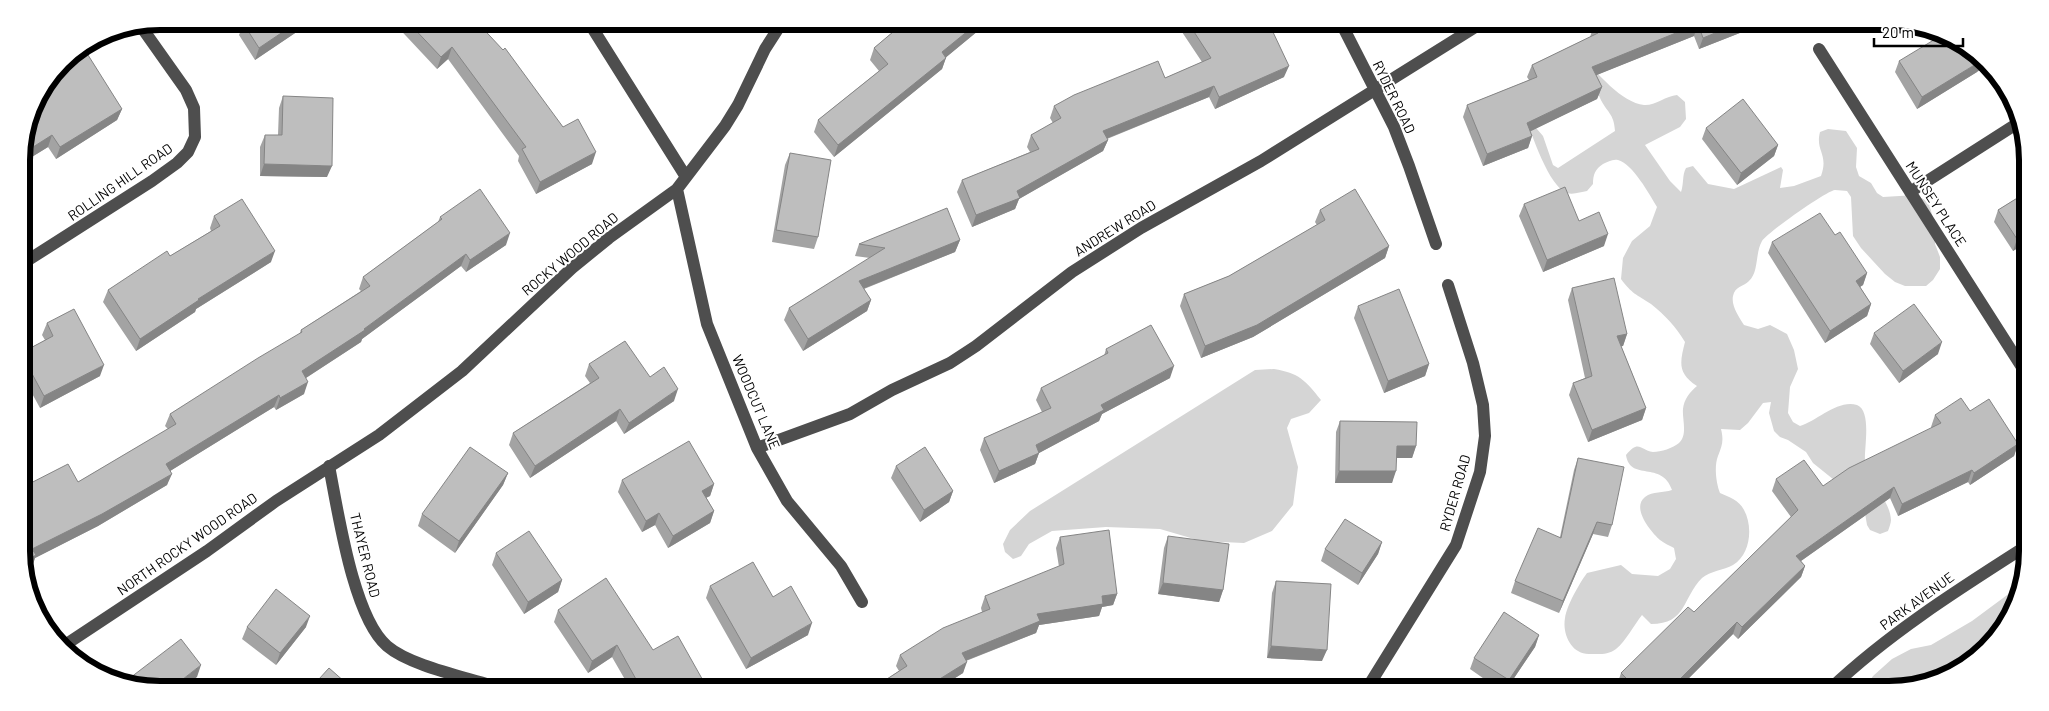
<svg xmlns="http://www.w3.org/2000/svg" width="2049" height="711" font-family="Barlow,sans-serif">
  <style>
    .green { fill: #d5d5d5 }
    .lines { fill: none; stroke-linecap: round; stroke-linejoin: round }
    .minor { stroke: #4e4e4e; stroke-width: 12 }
    .wall { fill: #a3a3a3 }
    .shaded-wall { fill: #858585 }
    .building { fill: #bebebe; stroke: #858585 }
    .labels { text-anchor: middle; stroke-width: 4; stroke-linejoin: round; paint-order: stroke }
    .street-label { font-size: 14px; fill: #000; stroke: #fff }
    .rim { fill: none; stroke: #000; stroke-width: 6 }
  </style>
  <rect width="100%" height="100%" fill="#fff"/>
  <path class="green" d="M1583,57C1596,72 1622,103 1644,105C1654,106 1666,96 1677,95L1685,102L1686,119L1680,127L1645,145L1670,181L1681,192C1684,184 1682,175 1686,168L1693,166L1708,184L1734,189L1781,167L1783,170L1780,188L1794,186L1821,176C1829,154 1815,151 1820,132L1828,129L1846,131L1857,148L1856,167L1859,176L1871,183L1877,193L1883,197L1916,195L1925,200L1929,204L1935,225V244L1940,257V269L1933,280L1926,286H1905L1895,282L1885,274L1861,248L1853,236L1851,197L1847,191C1844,191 1839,190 1835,190C1826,191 1767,233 1762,241C1755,253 1759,272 1749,281C1743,287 1735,286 1733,296C1731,306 1739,317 1744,325L1758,329L1770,325L1787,334L1794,350L1798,369L1790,387L1788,413L1793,422L1800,426C1817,421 1838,399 1857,405C1872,411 1864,448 1865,460C1867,481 1890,499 1891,520C1891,523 1889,528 1888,531L1880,534L1870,530L1867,525L1865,513L1849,492L1813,463L1806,452L1788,440L1780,437L1774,431L1769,413L1771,402L1763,403L1748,423L1740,430L1721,429C1724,441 1722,446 1718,456C1714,466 1716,483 1720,493C1729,497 1739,500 1744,510C1753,526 1751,554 1733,565C1724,570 1710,571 1702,578C1682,598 1687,624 1651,624L1642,615C1634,625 1626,641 1616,649C1608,655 1600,654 1590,654C1572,655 1562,635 1565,618C1567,605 1579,584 1587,573L1621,565L1632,574L1658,576L1670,569L1676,559L1674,548C1670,546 1664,543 1660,540C1651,532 1631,508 1645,497C1653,491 1663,493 1672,490C1662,460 1630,482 1626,455C1639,439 1640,450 1653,452C1661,452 1673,448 1679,443C1688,435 1682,419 1683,409C1684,399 1690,392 1697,386C1677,373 1680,362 1685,342C1676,327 1665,315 1651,304C1636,294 1632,294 1621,279L1623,258L1632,241L1650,226L1657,207C1650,195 1632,163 1618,160C1612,159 1608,162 1603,164C1595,169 1593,175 1593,184L1587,191C1581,192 1573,195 1567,193C1549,187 1531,133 1525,115L1543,136L1553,165L1558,168L1615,131C1614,113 1607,113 1600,98C1594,85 1590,71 1583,57Z
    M1274,369C1299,373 1305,380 1321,400L1309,413L1291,419L1287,428L1298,467L1293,505L1272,531L1244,543L1201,541L1160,529L1106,527L1052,531L1029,544L1021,556L1013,559L1005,552L1003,544L1010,530L1030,511L1255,370Z
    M2022,584L2020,595L1974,661L1898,689H1865L1873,676L1892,659L1911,649L1931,645L1972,621Z"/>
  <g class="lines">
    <path class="minor" d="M588,21L686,177
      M1340,21L1394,127L1409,166L1436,244
      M1819,49L2027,375
      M677,189L707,324L757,448L787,501L841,566L862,602
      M1910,192L2018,123
      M22,264L152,181L177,163L188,152L195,137L194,108L186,90L140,25
      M757,448L850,414L892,390L950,363L976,346L1072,272L1141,228L1261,161L1485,21
      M329,466C338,511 353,617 387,646C409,665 461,676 490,685L497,690
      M62,647L207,551L276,501L379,435L462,371L572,268L609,238L677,189L725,126L738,105L765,49L783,21
      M1830,689C1889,633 1959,589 2028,545
      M1095,690L1133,686L1187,690
      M1366,690L1456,545L1480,472L1485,436L1483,405L1473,363L1448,285"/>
  </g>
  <path class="wall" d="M242,21H308L307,25L255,60L239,35L244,23Z
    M392,21H476L563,127L592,164L536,194L518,161L519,156L448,59L437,69Z
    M677,21H692L681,28Z
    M906,21H990L946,57L942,69L834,157L814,132L818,120L879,71L870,60L874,48Z
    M1179,21H1263L1284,77L1215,109L1209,97L1107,139L1108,140L1103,151L1019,199L1015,209L972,227L957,192L962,180L1030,152L1027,147L1031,135L1053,123L1050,118L1054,106L1165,78L1202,62L1178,26Z
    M1752,21L1750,29L1699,49L1694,36L1596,75L1602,87L1597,99L1530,131L1532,136L1528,148L1483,166L1463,117L1467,105L1529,80L1527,77L1532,65L1590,37L1594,25Z
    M1899,61L1977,72L1917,109L1895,72Z
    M283,96L327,177L260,176V147L265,135H278L279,108Z
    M35,99L122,109L117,120L56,159L48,147L22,163V151Z
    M1706,128L1778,145L1774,156L1737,185L1702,139Z
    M790,153L818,237L814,249L772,242L785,165Z
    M2027,192V242L2013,251L1994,222L1998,210Z
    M1524,204L1579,221L1604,246L1543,272L1519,216Z
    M1320,210L1389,246L1385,258L1253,337L1201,358L1180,306L1184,294L1229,276L1317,225L1315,222Z
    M214,216L271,262L196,309L195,312L136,351L103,302L108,290L170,256L211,231L210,228Z
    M440,217L506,245L466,272L461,266L362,339L361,342L306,378L304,394L276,410L274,407L170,471L167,485L98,526L35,558L32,567L24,571L23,487L78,482L168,429L165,426L170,414L299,335L301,330L361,291L359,289L363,277L438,222Z
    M1835,235L1867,273L1863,285L1860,287L1871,304L1867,316L1825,343L1768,253L1772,242Z
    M960,240L955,252L864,289L871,300L867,311L803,351L784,320L789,308L870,258L855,256L859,244Z
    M1572,288L1627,334L1623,346H1621L1646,408L1642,420L1588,442L1569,395L1573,383L1585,378L1568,300Z
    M1358,306L1429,364L1425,376L1384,393L1354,318Z
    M47,323L100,376L40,408L23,377V352L45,340L42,335Z
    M1874,333L1938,354L1899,383L1870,344Z
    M1106,349L1170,378L1102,414L1099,421L1039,453L1035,464L994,483L980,450L984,438L1042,412L1036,400L1041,388L1104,356Z
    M589,364L650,377L674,401L624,434L616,421L530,478L509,445L513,433L590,383L585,376Z
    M1970,411L2018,444L2014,456L1970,485L1968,482L1898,516L1890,498L1801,561L1805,566L1801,577L1738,639L1733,634L1677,690H1622L1617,685L1621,673L1694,612L1791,517L1772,491L1776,479L1823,486L1932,428L1931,427L1935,415Z
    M1340,421L1416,446L1412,458H1397L1392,483H1335L1336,432Z
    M1578,458L1612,525L1608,537L1593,534L1559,613L1511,593L1515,581L1560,537L1574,470Z
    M896,466L953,491L949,502L920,522L891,478Z
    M508,473L503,485L455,553L418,526L422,514Z
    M622,480L714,484L710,496L706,497L714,511L710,523L668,548L655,525L642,532L618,492Z
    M1168,536L1223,590L1219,602L1158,594L1164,548Z
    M1060,537L1117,594L1113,605L1102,607L1099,616L1039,625L1036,633L966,661L963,673L936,690H870L899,671L896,666L900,655L982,612L981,608L985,596L1059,567L1056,548Z
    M1382,542L1378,554L1358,585L1321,561L1325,549Z
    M496,553L562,580L558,592L524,614L492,565Z
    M1276,581L1322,661L1267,658L1272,593Z
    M710,586L773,597L808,635L746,669L706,598Z
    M558,610L653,650L705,684L703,690H631L612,657L588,673L554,622Z
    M247,627H306L276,665L242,639Z
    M1539,635L1535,647L1506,690H1500L1470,669L1474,658Z"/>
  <path class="shaded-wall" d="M299,21H308L307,25L255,60L259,48Z
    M684,21H692L681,28Z
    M980,21H990L938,64L942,52Z
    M1744,21H1752L1750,29L1699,49L1703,38Z
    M1698,24L1694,36L1587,79L1592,67Z
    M452,47L448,59L437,69L441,57Z
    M946,58L942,69L834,157L838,145Z
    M1981,61L1987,65L1977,72L1917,109L1922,97Z
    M1289,66L1284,77L1215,109L1219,97Z
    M1214,86L1209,97L1098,142L1103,131Z
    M1602,87L1597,99L1523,135L1527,123Z
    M122,109L117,120L56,159L60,147Z
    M52,135L48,147L22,163V154Z
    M1532,136L1528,148L1483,166L1487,154Z
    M1108,140L1103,151L1019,199L1015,209L972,227L976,215L1017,191Z
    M1778,145L1774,156L1737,185L1741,173Z
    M596,152L592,164L536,194L540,182Z
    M264,164L332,166L327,177L260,176Z
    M510,233L506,245L466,272L470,260Z
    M2027,233V242L2013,251L2017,239Z
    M1608,234L1604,246L1543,272L1547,260Z
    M960,240L955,252L855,292L859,281Z
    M1389,246L1385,258L1253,337L1201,358L1205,346Z
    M275,251L271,262L196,309L195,312L136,351L140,339L198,299Z
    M466,254L461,266L362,339L361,342L298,383L302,371L364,329Z
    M1867,273L1863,285L1852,292L1856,281Z
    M871,300L867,311L803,351L808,339Z
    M1871,304L1867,316L1825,343L1830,331Z
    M1627,334L1623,346L1613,348L1617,336Z
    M1942,342L1938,354L1899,383L1903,371Z
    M1429,364L1425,376L1384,393L1388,381Z
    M104,365L100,376L40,408L44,396Z
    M1174,366L1170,378L1102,414L1099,421L1039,453L1035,464L994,483L999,471L1036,445L1101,405Z
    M308,382L304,394L276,410L280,398Z
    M678,389L674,401L624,434L629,423Z
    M279,395L274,407L162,476L166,464Z
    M1646,408L1642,420L1588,442L1592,430Z
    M620,409L616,421L530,478L535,466Z
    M2018,444L2014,456L1970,485L1974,473Z
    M1397,446H1416L1412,458H1392Z
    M1972,470L1968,482L1898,516L1902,504Z
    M1339,471H1396L1392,483H1335Z
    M508,473L503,485L455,553L459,541Z
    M172,474L167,485L98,526L35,558L32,567L24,571V562L32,549Z
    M714,484L710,496L698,502L702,491Z
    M1894,487L1890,498L1791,568L1796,556Z
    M953,491L949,502L920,522L924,510Z
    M714,511L710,523L668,548L673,536Z
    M659,513L655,525L642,532L646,521Z
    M1597,522L1593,534L1559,613L1563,601Z
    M1382,542L1378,554L1358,585L1362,573Z
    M1805,566L1801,577L1738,639L1742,627Z
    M562,580L558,592L524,614L528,602Z
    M1163,583L1223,590L1219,602L1158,594Z
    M1117,594L1113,605L1102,607L1099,616L1039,625L1036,633L957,664L962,653L1037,614L1102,596Z
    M310,616L306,627L276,665L280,653Z
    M1737,622L1733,634L1677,690H1669Z
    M812,623L808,635L746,669L751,658Z
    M1539,635L1535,647L1506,690H1505L1509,680Z
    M617,645L612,657L588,673L592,661Z
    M1271,646L1327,650L1322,661L1267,658Z
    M967,662L963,673L936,690H922Z
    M201,665L197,677L180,690H169Z
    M705,684L703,690H694Z"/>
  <path class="building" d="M246,21H299L259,48L243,23Z
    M407,21H476L503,50L505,48L563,127L578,119L596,152L540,182L522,149L526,147L452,47L441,57Z
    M906,21H980L942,52L946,58L838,145L818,120L888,64L874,48Z
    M1187,21H1263L1270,31L1272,30L1289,66L1219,97L1214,86L1103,131L1108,140L1017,191L1020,198L976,215L962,180L1039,149L1031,135L1061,118L1054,106L1074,95L1158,61L1165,78L1211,58Z
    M1603,21H1744L1703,38L1698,24L1592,67L1602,87L1527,123L1532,136L1487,154L1467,105L1537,77L1532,65L1598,33L1594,25Z
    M1942,35L1981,61L1922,97L1899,61Z
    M83,47L122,109L60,147L52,135L22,154V151L35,99L68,57Z
    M283,96L333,98L332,166L264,164L265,135H282Z
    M1743,99L1778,145L1741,173L1706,128Z
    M790,153L831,160L818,237L776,230Z
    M1565,187L1579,221L1599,212L1608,234L1547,260L1524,204Z
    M480,189L510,233L470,260L466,254L364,329L365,330L302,371L308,382L280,398L279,395L166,464L172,474L102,514L32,549L36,555L24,562L23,500L27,498L23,491V487L68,464L78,482L176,424L170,414L258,358L302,332L301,330L370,286L363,277L442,219L440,217Z
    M1355,189L1389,246L1257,325L1205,346L1184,294L1229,276L1325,220L1320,210Z
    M2027,192V233L2017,239L1998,210Z
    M242,199L275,251L198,299L199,300L140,339L108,290L167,251L170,256L220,226L214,216Z
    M947,208L960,240L859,281L871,300L808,339L789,308L885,248L859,244Z
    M1820,213L1835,235L1840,232L1867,273L1856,281L1871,304L1830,331L1772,242Z
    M1614,278L1627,334L1617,336L1646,408L1592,430L1573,383L1592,376L1572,288Z
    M1399,289L1429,364L1388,381L1358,306Z
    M1914,304L1942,342L1903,371L1874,333Z
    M74,309L104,365L44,396L23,357V352L53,336L47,323Z
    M1151,325L1174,366L1101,405L1104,410L1036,445L1039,453L999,471L984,438L1051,408L1041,388L1108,353L1106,349Z
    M625,341L650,377L664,367L678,389L629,423L620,409L535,466L513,433L599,378L589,364Z
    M1961,398L1970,411L1989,399L2018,444L1974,473L1972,470L1902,504L1894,487L1796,556L1805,566L1742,627L1737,622L1669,690H1638L1621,673L1688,607L1694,612L1798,510L1776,479L1804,460L1823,486L1849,468L1941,423L1935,415Z
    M1340,421L1417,422L1416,446H1397L1396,471H1339Z
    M689,441L714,484L702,491L714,511L673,536L659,513L646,521L622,480Z
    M470,447L508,473L459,541L422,514Z
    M925,447L953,491L924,510L896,466Z
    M1578,458L1624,467L1612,525L1597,522L1563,601L1515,581L1538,528L1561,538Z
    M1345,519L1382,542L1362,573L1325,549Z
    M1109,530L1117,594L1102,596L1103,604L1037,614L1040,621L962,653L967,662L922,690H870L907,666L900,655L943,628L990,609L985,596L1064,564L1060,537Z
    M529,531L562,580L528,602L496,553Z
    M1168,536L1229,544L1223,590L1163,583Z
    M753,562L773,597L791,586L812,623L751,658L710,586Z
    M606,578L653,650L678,636L705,684L694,690H642L617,645L592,661L558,610Z
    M1276,581L1331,584L1327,650L1271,646Z
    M276,589L310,616L280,653L247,627Z
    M1504,612L1539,635L1509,680L1474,658Z
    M181,639L201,665L169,690H160L122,684Z
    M329,668L354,690H309Z"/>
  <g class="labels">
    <g class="street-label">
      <text transform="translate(1394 97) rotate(64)" y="5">RYDER ROAD</text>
      <text transform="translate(120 182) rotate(-35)" y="5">ROLLING HILL ROAD</text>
      <text transform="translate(1936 204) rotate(57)" y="5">MUNSEY PLACE</text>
      <text transform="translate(1115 228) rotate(-32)" y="5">ANDREW ROAD</text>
      <text transform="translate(570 254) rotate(-40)" y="5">ROCKY WOOD ROAD</text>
      <text transform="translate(756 402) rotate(67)" y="5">WOODCUT LANE</text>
      <text transform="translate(1455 493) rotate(-74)" y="5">RYDER ROAD</text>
      <text transform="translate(187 544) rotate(-35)" y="5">NORTH ROCKY WOOD ROAD</text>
      <text transform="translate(365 555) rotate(76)" y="5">THAYER ROAD</text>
      <text transform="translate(1917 601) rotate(-36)" y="5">PARK AVENUE</text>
    </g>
  </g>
  <path d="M0 0H2049V711H0ZM160 30H1889A130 130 0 0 1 2019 160V551A130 130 0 0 1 1889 681H160A130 130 0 0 1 30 551V160A130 130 0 0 1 160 30Z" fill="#fff" fill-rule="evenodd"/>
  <path class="rim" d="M160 30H1889A130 130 0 0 1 2019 160V551A130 130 0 0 1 1889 681H160A130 130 0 0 1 30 551V160A130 130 0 0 1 160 30Z"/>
  <path d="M1874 38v8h89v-8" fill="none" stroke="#000000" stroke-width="2.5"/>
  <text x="1882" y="38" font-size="15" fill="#000000" stroke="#ffffff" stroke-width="4" paint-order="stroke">20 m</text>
</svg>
